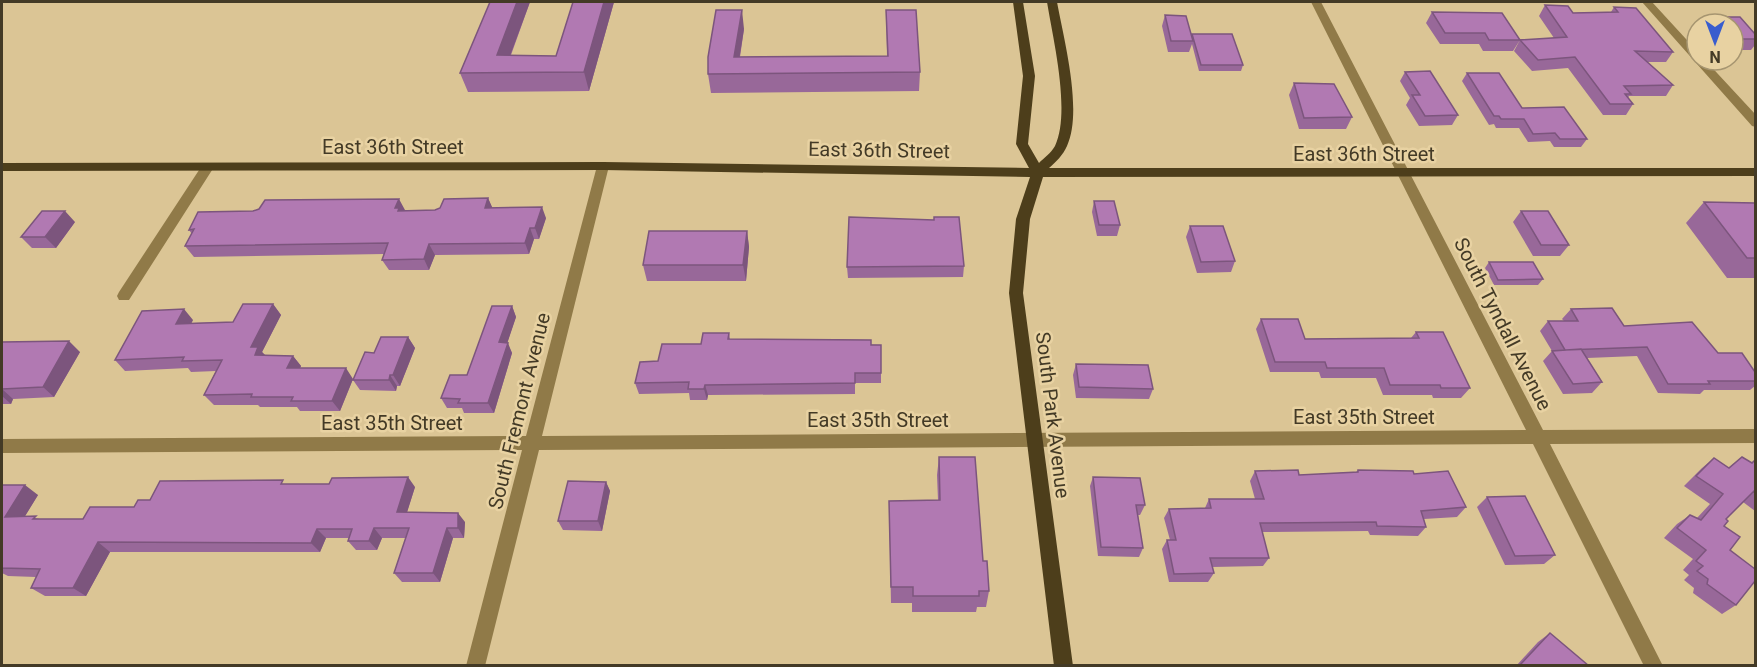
<svg xmlns="http://www.w3.org/2000/svg" width="1757" height="667" font-family="Roboto,sans-serif">
  <style>
    .lines { fill: none; stroke-linecap: round; stroke-linejoin: round }
    .minor { fill: #907a48; fill-rule: evenodd }
    .major { fill: #4d3e1b; fill-rule: evenodd }
    .wall { fill: #986899 }
    .shaded-wall { fill: #7c557d }
    .building { fill: #b179b2; stroke: #7c557d; stroke-width: 1.5 }
    .labels { text-anchor: middle; stroke-width: 5; stroke-linejoin: round; paint-order: stroke }
    .street-label { font-size: 20px; fill: #433a26; stroke: #e8d2a2 }
  </style>
  <rect width="100%" height="100%" fill="#dbc595"/>
  <g class="lines">
    <path class="minor" d="M1311,2H1321L1543,430L1756,429V443L1550,444L1663,666H1644L1533,444L539,450L485,666H466L522,450L2,453V439L526,436L597,166L603,162L609,166L542,436L1526,430Z
      M1642,2H1652L1697,51V60H1705L1756,115V127L1752,126Z
      M208,163L214,167L129,300H119L117,296L119,292L203,164Z"/>
    <path class="major" d="M1013,2H1023L1035,76L1028,144L1039,163C1044,158 1051,153 1055,146C1071,112 1053,39 1047,2H1057C1064,40 1083,111 1067,146C1063,155 1056,162 1049,168H1756V176L1043,177L1030,219L1023,293L1073,666H1054L1009,293L1016,219L1030,177L603,170L2,171V163L603,162L1029,168L1016,144L1023,76Z"/>
  </g>
  <path class="wall" d="M490,2H530L511,55L556,56L573,2H614L589,91L468,92L460,73Z
    M1545,5L1573,13L1611,12L1614,7L1673,52L1666,62H1647L1673,85L1666,96H1629L1628,98L1633,104L1626,115H1603L1568,68L1532,71L1514,51L1520,40L1554,38L1539,16Z
    M886,10L920,72L919,91L711,93L708,74L744,29L740,57L887,56Z
    M1432,12L1520,40L1513,51H1483L1479,44H1440L1426,23Z
    M1165,15L1191,37L1192,34L1243,65L1241,71H1199L1192,44L1189,52H1168L1162,26Z
    M1718,17L1755,33V32V45L1751,50H1733V24H1713Z
    M1405,72L1458,115L1452,125L1419,126L1406,105L1410,98L1400,81Z
    M1467,73L1522,108L1587,139L1581,147H1554L1550,141L1528,142L1519,128H1496L1494,124L1489,125L1462,81Z
    M1294,83L1352,117L1346,129H1299L1289,95Z
    M488,198L492,208L546,218L539,239H534L529,254L435,255L429,270H389L382,260L384,254L194,257L185,246L192,234L189,230L405,210H435Z
    M1094,201L1120,225L1117,236H1097L1092,212Z
    M1704,202L1755,203V278H1727L1686,223Z
    M1521,211L1569,245L1560,256H1533L1513,222Z
    M75,222L56,248H32L21,237Z
    M1190,226L1235,261L1231,272L1197,273L1186,237Z
    M747,231L749,247L746,281H647L643,265Z
    M1489,262L1543,279L1538,285H1494L1485,268Z
    M964,266L963,277L848,278L847,267Z
    M273,304L281,315L262,352L265,355L293,356L301,366L300,368L353,379L340,411H300L297,407H260L258,405H214L204,395L216,371L191,372L188,368L125,371L115,360L193,320L191,323L233,322Z
    M512,306L516,317L507,343L512,353L494,413H464L462,408H447L441,398L467,375Z
    M1571,309L1624,326L1718,353L1755,372V386L1750,390H1704L1700,394L1658,393L1637,356L1587,358L1602,382L1592,393L1563,394L1543,361L1552,351L1540,331L1548,321H1564L1562,319Z
    M1261,319L1305,339L1411,338L1416,332L1470,388L1461,398H1433L1432,395H1383L1376,378H1321L1319,372H1270L1256,329Z
    M729,333L730,339L881,345V383H855V394L708,395L707,400H690L689,393L639,394L635,383L658,361Z
    M408,337L415,348L400,386H397L396,391L360,390L353,380L374,353Z
    M2,342L80,352L54,397L13,399L11,404H2Z
    M1076,364L1153,389L1149,399L1076,398L1073,375Z
    M939,457L983,561L989,591L986,607H977L976,612H912V603H891L889,501L938,500L937,475Z
    M1742,457L1751,463L1755,460V511L1743,502L1726,519L1724,526L1730,550L1736,605L1722,614L1693,593L1694,588L1684,580L1689,575L1683,570L1693,559L1664,538L1677,524L1690,515L1697,518L1710,504L1684,486L1702,468L1714,458L1728,468Z
    M1358,470L1414,474L1466,507L1457,517L1424,519L1426,527L1418,536L1370,535L1368,531L1262,532L1269,558L1263,566L1212,567L1214,573L1208,582H1169L1162,549L1167,540H1170L1164,518L1169,509L1205,508L1209,499H1255L1250,481L1255,471L1299,475L1356,472Z
    M1093,477L1145,505L1140,515H1138L1143,548L1139,557L1098,556L1090,486Z
    M606,482L610,491L602,531L563,530L558,521Z
    M287,484L415,487L407,512L465,522L464,538H453L440,582H402L394,573L406,538H382L377,550H356L348,541L349,538H326L320,552H110L86,596H45L31,588L36,577L8,576L2,573V485L38,495L25,516L40,519H83L134,507L150,500Z
    M1487,497L1555,555L1544,564L1505,565L1477,507Z
    M1550,633L1589,666H1516L1538,642Z"/>
  <path class="shaded-wall" d="M517,2H530L504,72L497,55Z
    M604,2H614L589,91L584,72Z
    M742,10L744,29L737,73L734,57Z
    M488,198L493,209L485,208Z
    M399,199L405,210L403,215L395,208Z
    M542,207L546,218L539,239L535,228Z
    M65,211L75,222L56,248L45,237Z
    M530,228L534,239L529,254L525,243Z
    M747,231L749,247L746,281L743,265Z
    M429,244L435,255L429,270L424,259Z
    M273,304L281,315L262,352L267,357L255,355L251,347Z
    M512,306L516,317L504,353L499,342Z
    M184,309L193,320L186,334L176,324Z
    M408,337L415,348L400,386L393,375Z
    M69,341L80,352L54,397L43,387Z
    M508,343L512,353L494,413L488,403Z
    M293,356L301,366L295,379L287,368Z
    M346,368L353,379L340,411L332,401Z
    M390,375L397,386L396,391L389,380Z
    M705,385L708,395L707,400L704,389Z
    M2,389L13,399L11,404L2,396Z
    M408,477L415,487L404,522L397,512Z
    M606,482L610,491L602,531L598,521Z
    M25,485L38,495L19,526L5,517Z
    M458,513L465,522L464,538L458,528Z
    M374,528L382,538L377,550L369,541Z
    M447,528L453,538L440,582L433,573Z
    M317,529L326,538L320,552L311,543Z
    M98,542L110,552L86,596L73,588Z"/>
  <path class="building" d="M490,2H517L497,55L556,56L573,2H604L584,72L460,73Z
    M1545,5L1568,6L1573,13L1618,12L1614,7L1636,8L1673,52L1635,51L1673,85L1624,86L1631,94H1625L1633,104H1610L1575,57L1538,60L1520,40L1567,37Z
    M716,10H742L734,57L888,56L886,10H916L920,72L708,74V57Z
    M1432,12L1502,13L1520,40H1489L1485,33H1445Z
    M1165,15L1186,16L1193,41H1171Z
    M1718,17H1740L1755,34V39H1738L1733,33V24H1724Z
    M1192,34H1232L1243,65H1201Z
    M1430,71L1458,115L1425,116L1412,95H1420L1405,72Z
    M1467,73H1499L1522,108L1564,107L1587,139H1560L1555,133L1533,134L1524,119H1501L1499,116H1494Z
    M1294,83L1334,84L1352,117L1304,118Z
    M488,198L485,208L542,207L535,228H530L525,243L429,244L424,259L382,260L388,243L185,246L194,229L189,230L198,212L253,211L259,209L265,200L399,199L395,208H399L398,211L435,210L440,208L444,199Z
    M1094,201H1114L1120,225H1099Z
    M1704,202L1755,203V258H1747Z
    M42,211H65L45,237H21Z
    M1521,211H1548L1569,245H1541Z
    M849,217L934,220V217H959L964,266L847,267Z
    M1190,226H1223L1235,261L1201,262Z
    M649,231H747L743,265H643Z
    M1489,262H1533L1543,279L1498,280Z
    M243,304H273L251,347H258L255,355L293,356L287,368H346L332,401H291L293,397H251L252,394L204,395L222,360L182,361L184,357L115,360L142,311L184,309L176,324L233,322Z
    M492,306H512L499,342L508,343L488,403H458L460,399L441,398L450,375H467Z
    M1612,308L1624,326L1692,322L1718,353H1742L1755,372V381H1708L1710,384H1668L1647,347L1565,350L1548,321H1578L1571,309Z
    M1261,319H1298L1305,339L1419,338L1416,332H1443L1470,388H1441L1440,385H1390L1384,368H1327L1325,362H1275Z
    M703,333H729L728,339L871,340V345H881V373H855V383L705,385L704,389H688L689,382L635,383L640,362L658,361L662,344H701Z
    M381,337H408L393,375H390L389,380H353L365,352L374,353Z
    M69,341L43,387L2,389V342Z
    M1581,349L1602,382L1573,384L1552,351Z
    M1076,364L1148,365L1153,389L1079,387Z
    M939,457H975L983,561H987L989,591H979V596H913V587H891L889,501L940,500Z
    M1742,457L1752,463L1755,460V492L1754,491L1726,519L1728,521L1724,526L1740,537L1730,550L1755,569V581L1736,605L1707,584L1708,579L1697,571L1703,566L1696,561L1706,550L1677,528L1690,515L1701,520L1723,494L1696,476L1714,458L1729,468Z
    M1298,470L1299,475L1358,472V470L1413,471L1414,474L1448,471L1466,507L1421,511L1426,527L1377,526L1376,522L1260,523L1269,558H1210L1214,573L1174,574L1167,540H1176L1169,509L1211,508L1209,499H1264L1255,471Z
    M408,477L397,512L458,513V528H447L433,573H394L409,528H374L369,541H348L352,529H317L311,543L98,542L73,588H31L40,569L2,568V485H25L5,517L36,516L33,519H83L90,507H134L138,500H150L160,481L283,480L281,484H329L332,478Z
    M1093,477L1140,478L1145,505H1136L1143,548L1101,547Z
    M568,481L606,482L598,521H558Z
    M1525,496L1555,555L1515,556L1487,497Z
    M1550,633L1589,666H1519Z"/>
  <g class="labels">
    <g class="street-label">
      <text x="393" y="154">East 36th Street</text>
      <text transform="translate(879 150) rotate(1)" y="7">East 36th Street</text>
      <text x="1364" y="161">East 36th Street</text>
      <text transform="translate(1503 324) rotate(63)" y="7">South Tyndall Avenue</text>
      <text transform="translate(519 411) rotate(-76)" y="7">South Fremont Avenue</text>
      <text transform="translate(1053 415) rotate(83)" y="7">South Park Avenue</text>
      <text x="1364" y="424">East 35th Street</text>
      <text x="878" y="427">East 35th Street</text>
      <text x="392" y="430">East 35th Street</text>
    </g>
  </g>
  <rect width="1757" height="667" fill="none" stroke="#433a26" stroke-width="6"/>
  <g transform="translate(1715 42) rotate(180)"><circle r="28" fill="#e8d2a2" stroke="#a69570" stroke-width="1.5"/>
  <path d="M0-4.5L10 22L0 15L-10 22Z" fill="#395dce"/>
  <text y="-9" font-size="16" font-weight="bold" text-anchor="middle" fill="#433a26">N</text>
  </g>
</svg>
